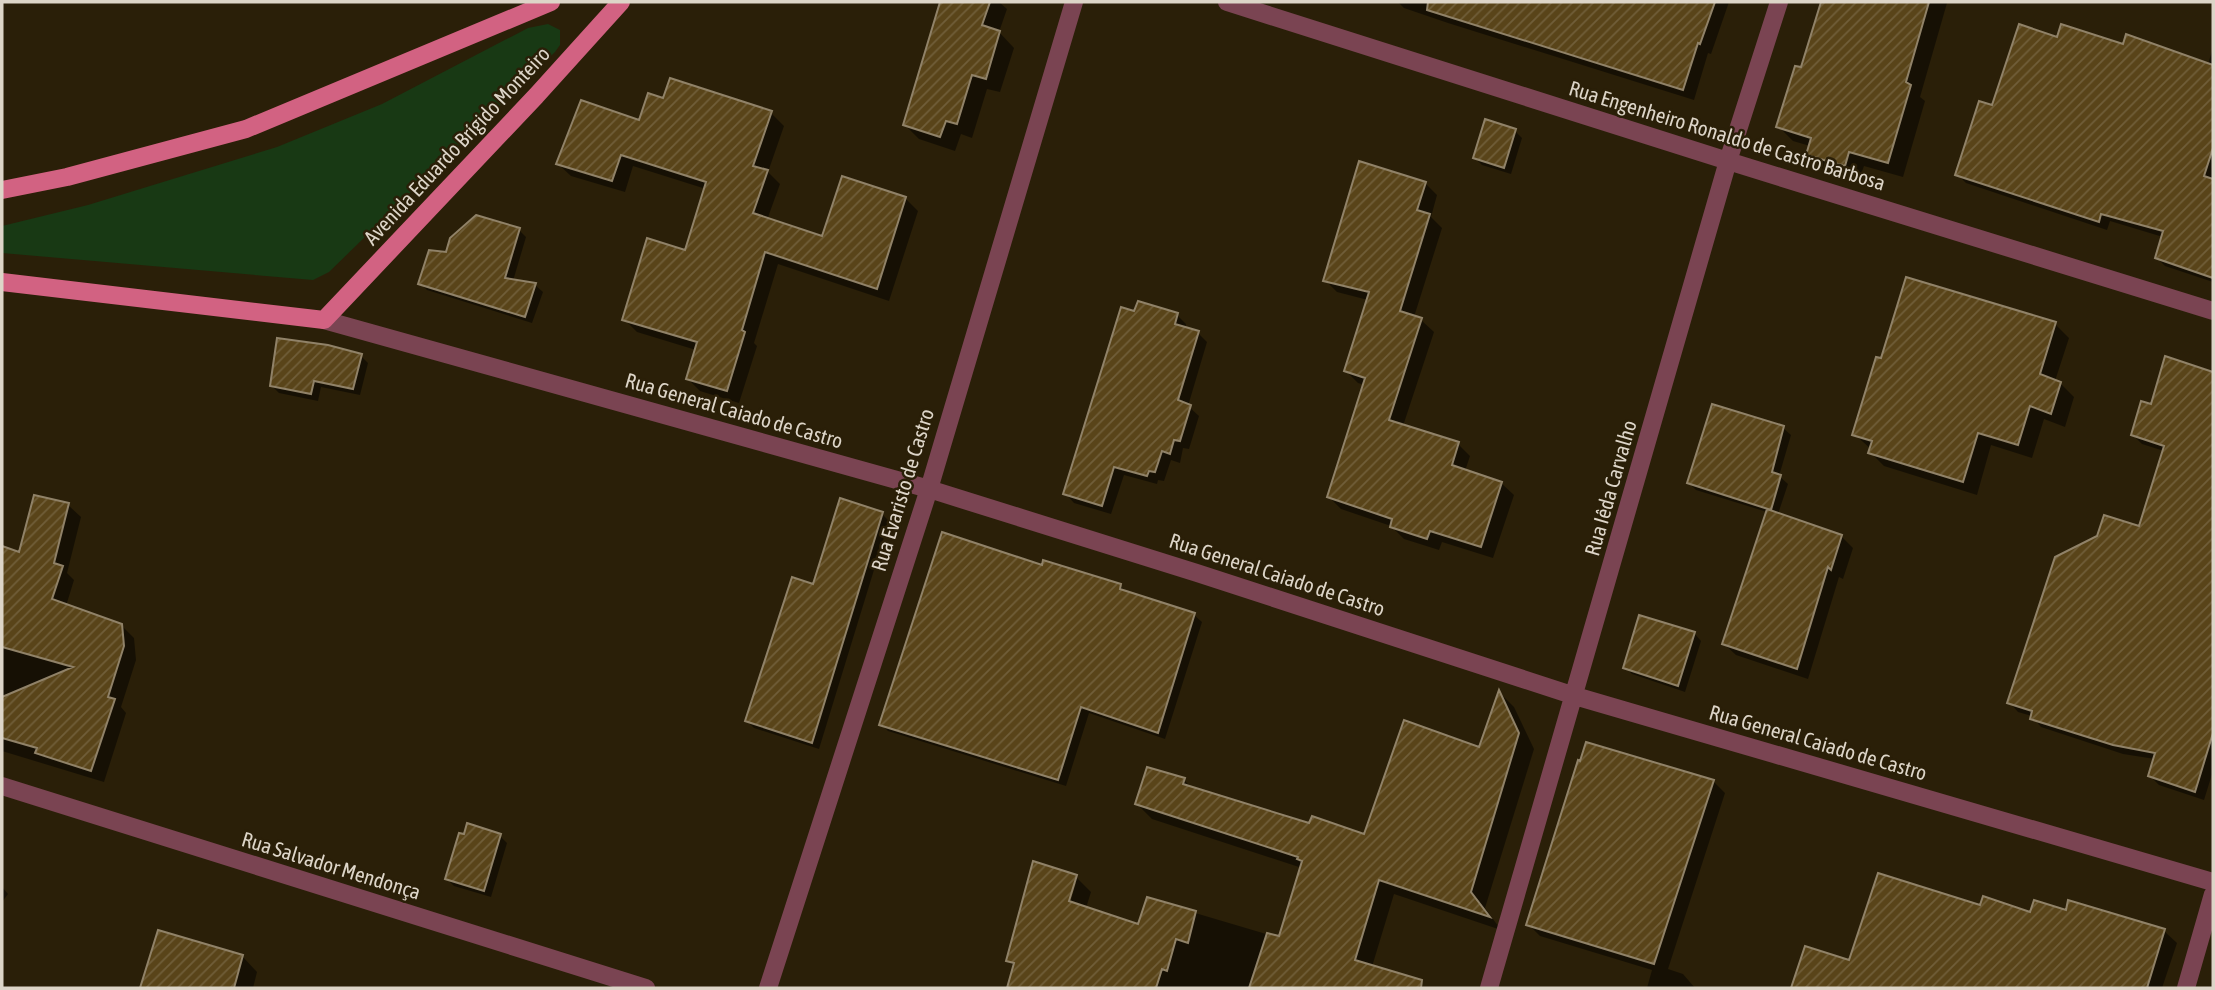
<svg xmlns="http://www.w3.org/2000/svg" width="2215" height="990" font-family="'Asap Condensed',sans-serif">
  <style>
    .grass { fill: #183914 }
    .shadow { fill: #0007; fill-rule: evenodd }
    .building { fill: url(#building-hatch); stroke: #908268; stroke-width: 2 }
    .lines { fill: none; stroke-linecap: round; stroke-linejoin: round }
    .minor { stroke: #7a4452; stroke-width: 18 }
    .major { stroke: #d26282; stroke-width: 18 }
    .labels { text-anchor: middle; stroke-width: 5; stroke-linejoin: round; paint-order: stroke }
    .street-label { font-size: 21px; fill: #ddd5c8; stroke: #2a1f08 }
  </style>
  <defs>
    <pattern id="building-hatch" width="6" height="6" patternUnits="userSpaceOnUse" patternTransform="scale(1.75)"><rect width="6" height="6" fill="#594419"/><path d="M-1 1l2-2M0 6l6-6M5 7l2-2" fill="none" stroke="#705e39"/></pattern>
  </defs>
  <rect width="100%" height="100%" fill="#2a1f08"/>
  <path class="grass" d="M548,24L560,30V45L555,52L329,272L313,280L2,253V226L88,205L277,147L382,104L528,28Z"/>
  <path class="shadow" d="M942,2H999L1007,9L999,32L1014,48L1000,92L987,89L972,138L961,134L955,151L919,139L904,124Z
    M1398,2H1729L1711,54L1708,53L1694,100L1448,23L1404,8Z
    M1823,2L1837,6L1838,2L1947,3L1920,97L1925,101L1903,177L1864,166L1859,180L1823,169L1808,154L1810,146L1793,141L1778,126L1802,70Z
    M2059,39L2124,46L2208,64L2213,48V282L2165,266L2157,258L2163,237L2110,221L2107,230L1966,183L1957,174L1994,107Z
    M664,101L771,113L784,126L768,172L780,184L767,220L823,238L905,198L918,211L889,301L778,264L754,343L757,346L739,403L700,391L687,378L696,350L637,332L624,319L686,252L706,189L633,166L625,192L571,176L558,164L640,122Z
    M1515,131L1522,138L1511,174L1482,165L1475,158Z
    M1425,183L1437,195L1431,217L1442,228L1414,317L1421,320L1434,332L1403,426L1458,444L1470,456L1465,471L1501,483L1514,495L1493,558L1442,542L1439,550L1404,539L1391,526L1341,509L1329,497L1365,385L1358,383L1346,371L1368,300L1337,292L1325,280Z
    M519,230L526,237L513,281L535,285L543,292L532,323L427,290L420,283L447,254Z
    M1135,313L1177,315L1186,324L1185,329L1198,333L1207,342L1188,406L1199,416L1189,449L1183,448L1180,463L1171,460L1164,481L1158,480L1157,484L1124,475L1111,514L1074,503L1065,493Z
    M2055,324L2069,338L2055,381L2060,383L2074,397L2065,427L2044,419L2032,458L1991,445L1977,495L1884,466L1870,452L1871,449L1854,434L1882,360Z
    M361,356L368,363L360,395L321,387L318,401L279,393L272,386Z
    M2166,359L2213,374V771L2204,800L2159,785L2150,776L2155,759L2123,754L2041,727L2032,716L2018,712L2009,702L2140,528L2164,451L2142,444L2133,435L2152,407Z
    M1783,428L1791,435L1779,476L1788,484L1778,514L1841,536L1853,548L1843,579L1839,577L1808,679L1736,655L1724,644L1767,512L1696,490L1689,483Z
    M68,505L81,517L67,573L74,580L66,606L121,625L134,638L136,660L121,707L126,713L104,782L2,751V548L20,554Z
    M882,514L889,521L819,749L754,728L747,721Z
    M1120,586L1128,593L1194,615L1202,622L1165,739L1089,713L1066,786L888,731L881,724Z
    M1694,633L1701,641L1685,692L1632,674L1625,667Z
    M1500,693L1514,707L1534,749L1485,908L1501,930L1394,894L1371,970L1380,980L1379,988H1008L1015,967L1008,961L1076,877L1091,892L1086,908L1140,926L1148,899L1280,938L1302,868L1152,819L1137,804L1184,780L1193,789L1310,826L1366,836L1480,749ZM1072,883H1076L1068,910L1064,908Z
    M1713,781L1725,793L1668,969L1683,974L1695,988H1647L1652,970L1540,936L1528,924Z
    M500,836L507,843L491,897L454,886L447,879Z
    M2,887L8,894L2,902Z
    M1981,907L2031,914L2068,913L2164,931L2177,943L2162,988H1793L1806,948L1850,962Z
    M159,932L243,957L257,972L253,988H142Z"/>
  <path class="building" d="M940,2H990L982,25L1000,31L986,79L972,75L957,124L946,121L940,137L903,125Z
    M1428,2H1715L1700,44L1698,43L1683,90L1427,10Z
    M1821,2H1929L1906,82L1911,85L1888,163L1849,152L1845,166L1806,155L1811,138L1776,127L1795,66L1801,67Z
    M2019,24L2057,37L2061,24L2123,44L2126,34L2213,65V148L2204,176L2213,179V278L2155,258L2163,231L2101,214L2099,222L1955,175L1979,101L1992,105Z
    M670,78L772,111L753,166L768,170L753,213L822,236L842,176L906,197L877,289L765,252L742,330L745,332L727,391L686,379L697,342L622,320L647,238L685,250L706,182L621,155L612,181L556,164L581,100L639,120L648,93L663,98Z
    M1485,119L1516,129L1504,168L1473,158Z
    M1359,161L1426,182L1417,210L1430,214L1400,311L1422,318L1389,420L1459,442L1452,465L1502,482L1481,547L1430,531L1427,539L1390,527L1392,519L1327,497L1365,378L1344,371L1369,292L1323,281Z
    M476,215L520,228L505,278L536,283L525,317L418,284L429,250L446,252L450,238Z
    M1906,277L2056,322L2040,374L2061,382L2051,414L2030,406L2018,445L1978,433L1963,482L1868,453L1872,441L1852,435L1876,357L1881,358Z
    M1138,301L1178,313L1175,324L1199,331L1178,400L1191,405L1180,441L1174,440L1170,454L1162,451L1155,472L1149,471L1147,476L1114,467L1102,506L1063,494L1121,307L1134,311Z
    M277,338L328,345L362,354L353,389L314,381L311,394L270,386Z
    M2165,356L2213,372V733L2195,792L2148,776L2155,753L2113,745L2030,719L2032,711L2007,703L2055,557L2097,536L2104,515L2139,526L2164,446L2131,435L2141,401L2151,404Z
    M1712,404L1784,426L1772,472L1781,475L1771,510L1687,483Z
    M34,495L69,503L54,563L63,566L52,599L122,624L124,646L108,697L115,699L91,771L35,753L37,748L2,738V697L73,667L2,647V546L19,552Z
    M840,498L883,512L812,743L745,721L792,577L813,584Z
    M1767,509L1842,535L1831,570L1828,567L1797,669L1722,644Z
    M942,532L1042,565L1043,560L1121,584L1120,589L1195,613L1158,733L1081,707L1058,780L879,725Z
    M1639,615L1695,632L1678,686L1623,668Z
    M1499,690L1519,733L1471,892L1490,917L1379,880L1355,960L1422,980L1421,988H1249L1267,933L1279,936L1302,861L1297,859L1298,857L1135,804L1147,767L1185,778L1183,784L1309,823L1312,816L1364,834L1404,720L1479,747Z
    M1586,742L1714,780L1654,964L1526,925L1578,760L1580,761Z
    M467,823L501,834L484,891L445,879L459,833L464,834Z
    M1033,861L1077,875L1069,901L1138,924L1147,897L1196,911L1188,943L1176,939L1167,971L1162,969L1156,988H1007L1014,963L1006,961Z
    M1878,873L1980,905L1983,896L2030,912L2034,900L2066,910L2068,900L2165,929L2147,988H1791L1805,946L1849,960Z
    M158,930L243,955L234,988H140Z"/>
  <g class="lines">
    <path class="minor" d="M1227,2L1728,161L2213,311
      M324,320L929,489L1197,573L1575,696L2213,882
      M2,786L646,988
      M768,988L929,489L1074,2
      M1489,988L1728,161L1779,2
      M2186,988L2213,894"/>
    <path class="major" d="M2,190L67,177L246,129L551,2
      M2,282L324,320L536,96L621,2"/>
  </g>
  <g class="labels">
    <g class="street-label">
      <text transform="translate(1727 136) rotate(17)" y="7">Rua Engenheiro Ronaldo de Castro Barbosa</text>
      <text transform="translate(457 146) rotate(-47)" y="7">Avenida Eduardo Brígido Monteiro</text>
      <text transform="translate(734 411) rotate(16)" y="7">Rua General Caiado de Castro</text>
      <text transform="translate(1611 488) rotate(-74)" y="7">Rua Iêda Carvalho</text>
      <text transform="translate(903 490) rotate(-73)" y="7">Rua Evaristo de Castro</text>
      <text transform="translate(1277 575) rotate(18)" y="7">Rua General Caiado de Castro</text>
      <text transform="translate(1818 743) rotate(16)" y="7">Rua General Caiado de Castro</text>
      <text transform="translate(331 866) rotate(17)" y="7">Rua Salvador Mendonça</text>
    </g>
  </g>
  <rect width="2215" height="990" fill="none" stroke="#ddd5c8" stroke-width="7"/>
</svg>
